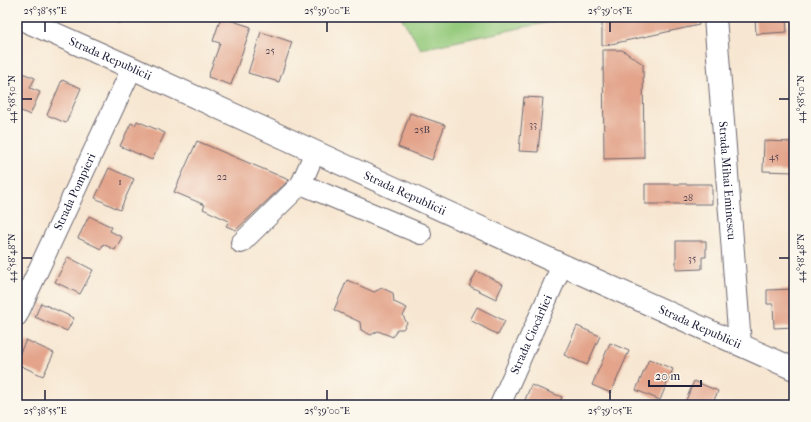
<svg xmlns="http://www.w3.org/2000/svg" width="811" height="422" font-family="'IM FELL French Canon',serif">
  <style>
    .green { fill: #94ca7b; stroke: #5b765b }
    .building { fill: #e3a48b }
    .lines { fill: none; stroke-linecap: round; stroke-linejoin: round }
    .minor-casing { stroke: #6d6770; stroke-width: 22 }
    .major-casing { stroke: #6d6770; stroke-width: 24 }
    .minor { stroke: #fff; stroke-width: 20 }
    .major { stroke: #fff; stroke-width: 22 }
    .ticks { fill: none; stroke: #22223b; stroke-width: 1.5 }
    .labels { text-anchor: middle; stroke-width: 4; stroke-linejoin: round; paint-order: stroke }
    .number-label { font-size: 10px; fill: #52424f }
    .street-label { font-size: 12px; fill: #22223b; stroke: #fbf7ec }
    .neatline { fill: none; stroke: #22223b; stroke-width: 1.5 }
    .ticks-label { font-size: 10px; text-anchor: middle; fill: #22223b }
  </style>
  <rect width="100%" height="100%" fill="#fbf7ec"/>
  <filter id="ink" filterUnits="userSpaceOnUse"><feTurbulence type="fractalNoise" baseFrequency=".025" numOctaves="2"/><feDisplacementMap in="SourceGraphic" scale="8" xChannelSelector="R" yChannelSelector="G"/><feConvolveMatrix kernelMatrix="1 2 1 2 8 2 1 2 1" color-interpolation-filters="sRGB"/></filter>
  <filter id="wash" filterUnits="userSpaceOnUse"><feTurbulence type="fractalNoise" baseFrequency=".012" numOctaves="4" result="noise"/><feDisplacementMap in="SourceGraphic" scale="16" xChannelSelector="R" yChannelSelector="G"/><feGaussianBlur stdDeviation="0.9" result="paint"/><feColorMatrix in="noise" values="0 0 0 0 0 0 0 0 0 0 0 0 0 0 0 0 0 1.4 0 .05"/><feComposite in="paint" operator="in"/></filter>
  <g filter="url(#wash)">
    <rect width="100%" height="100%" fill="#f7e7d2"/>
    <path class="green" d="M401,17H573L421,49Z"/>
    <g id="blocks">
      <path class="building" d="M105,17H122L119,23Z
        M221,17L251,27L231,85L208,77L220,43L213,41Z
        M625,17H698L699,25L602,46V22Z
        M768,17H786L787,32L756,34L755,18Z
        M261,32L292,42L279,82L248,73Z
        M603,50H622L643,64L644,158L604,159Z
        M17,71L35,78L30,88L40,92L30,115L17,109Z
        M62,80L81,88L66,123L47,115Z
        M524,97L543,98L538,152L519,151Z
        M410,113L445,125L432,160L398,147Z
        M137,121L165,133L152,160L120,146L131,123L135,125Z
        M197,141L289,180L236,230L226,226L229,221L203,209L205,205L174,192Z
        M764,141L794,142L793,172L763,171Z
        M109,168L134,179L120,210L95,198Z
        M645,184H712V204H645Z
        M89,216L112,227L110,231L122,237L115,250L103,244L101,249L78,238Z
        M676,241H706V257H702V269L676,270Z
        M68,257L93,270L80,294L55,282Z
        M477,271L503,284L496,299L469,286Z
        M347,280L374,292L382,288L393,293L394,302L407,308L403,316L407,323L403,329H397L393,337L378,331L371,335L361,330L360,322L334,310Z
        M794,289V327L774,328L773,304H767V290Z
        M41,303L74,318L67,331L35,317Z
        M477,307L505,321L498,335L470,320Z
        M577,326L600,336L587,365L564,355Z
        M26,340L54,353L43,376L17,364V359Z
        M610,343L629,351L611,393L592,385Z
        M649,359L673,369L660,400L636,390Z
        M694,381L718,391L712,405H684Z
        M531,385L562,397L559,405H523Z"/>
    </g>
  </g>
  <g filter="url(#ink)">
    <use href="#blocks" fill-opacity="0" stroke="#6d6770" stroke-width="1"/>
    <g class="lines">
      <defs>
        <g id="minor">
          <path d="M315,152L301,184L421,234"/>
          <path d="M241,243L301,184"/>
          <path id="s1" d="M17,316L132,68"/>
          <path id="s2" d="M500,405L562,265"/>
        </g>
        <g id="major">
          <path id="s3" d="M17,17L132,68L562,265L794,369"/>
          <path id="s4" d="M715,17L740,344"/>
        </g>
      </defs>
      <use href="#minor" class="minor-casing"/>
      <use href="#major" class="major-casing"/>
      <use href="#minor" class="minor"/>
      <use href="#major" class="major"/>
    </g>
  </g>
  <path class="ticks" d="M45,22V32M327,22V32M610,22V32M22,99H32M779,99H789M22,258H32M779,258H789M45,390V400M327,390V400M610,390V400"/>
  <g class="labels">
    <g class="number-label">
      <text x="270" y="54">25</text>
      <text x="533" y="128">33</text>
      <text x="422" y="133">25B</text>
      <text x="774" y="160">45</text>
      <text x="222" y="180">22</text>
      <text x="120" y="185">1</text>
      <text x="688" y="201">28</text>
      <text x="692" y="262">35</text>
    </g>
    <g class="street-label">
      <text dy="4" stroke="none"><textPath href="#s3" startOffset="102">Strada Republicii</textPath></text>
      <text dy="4" stroke="none"><textPath href="#s4" startOffset="164">Strada Mihai Eminescu</textPath></text>
      <text dy="4" stroke="none"><textPath href="#s1" startOffset="137">Strada Pompieri</textPath></text>
      <text dy="4" stroke="none"><textPath href="#s3" startOffset="426">Strada Republicii</textPath></text>
      <text dy="4" stroke="none"><textPath href="#s3" startOffset="750">Strada Republicii</textPath></text>
      <text dy="4" stroke="none"><textPath href="#s2" startOffset="77">Strada Ciocârliei</textPath></text>
    </g>
  </g>
  <rect width="811" height="422" fill="none" stroke="#fbf7ec" stroke-width="44"/>
  <path d="M649 380v6h52v-6" fill="none" stroke="#22223b" stroke-width="2"/>
  <text x="655" y="380" font-size="12" fill="#22223b" stroke="#fbf7ec" stroke-width="3" paint-order="stroke">20 m</text>
  <rect x="22" y="22" width="767" height="378" class="neatline"/>
  <g class="ticks-label">
    <text x="45" y="14">25°38'55"E</text>
    <text x="327" y="14">25°39'00"E</text>
    <text x="610" y="14">25°39'05"E</text>
    <text transform="translate(11 99) rotate(-90)" y="4">44°58'50"N</text>
    <text transform="translate(800 99) rotate(-90)" y="4">44°58'50"N</text>
    <text transform="translate(11 258) rotate(-90)" y="4">44°58'48"N</text>
    <text transform="translate(800 258) rotate(-90)" y="4">44°58'48"N</text>
    <text x="45" y="414">25°38'55"E</text>
    <text x="327" y="414">25°39'00"E</text>
    <text x="610" y="414">25°39'05"E</text>
  </g>
</svg>
